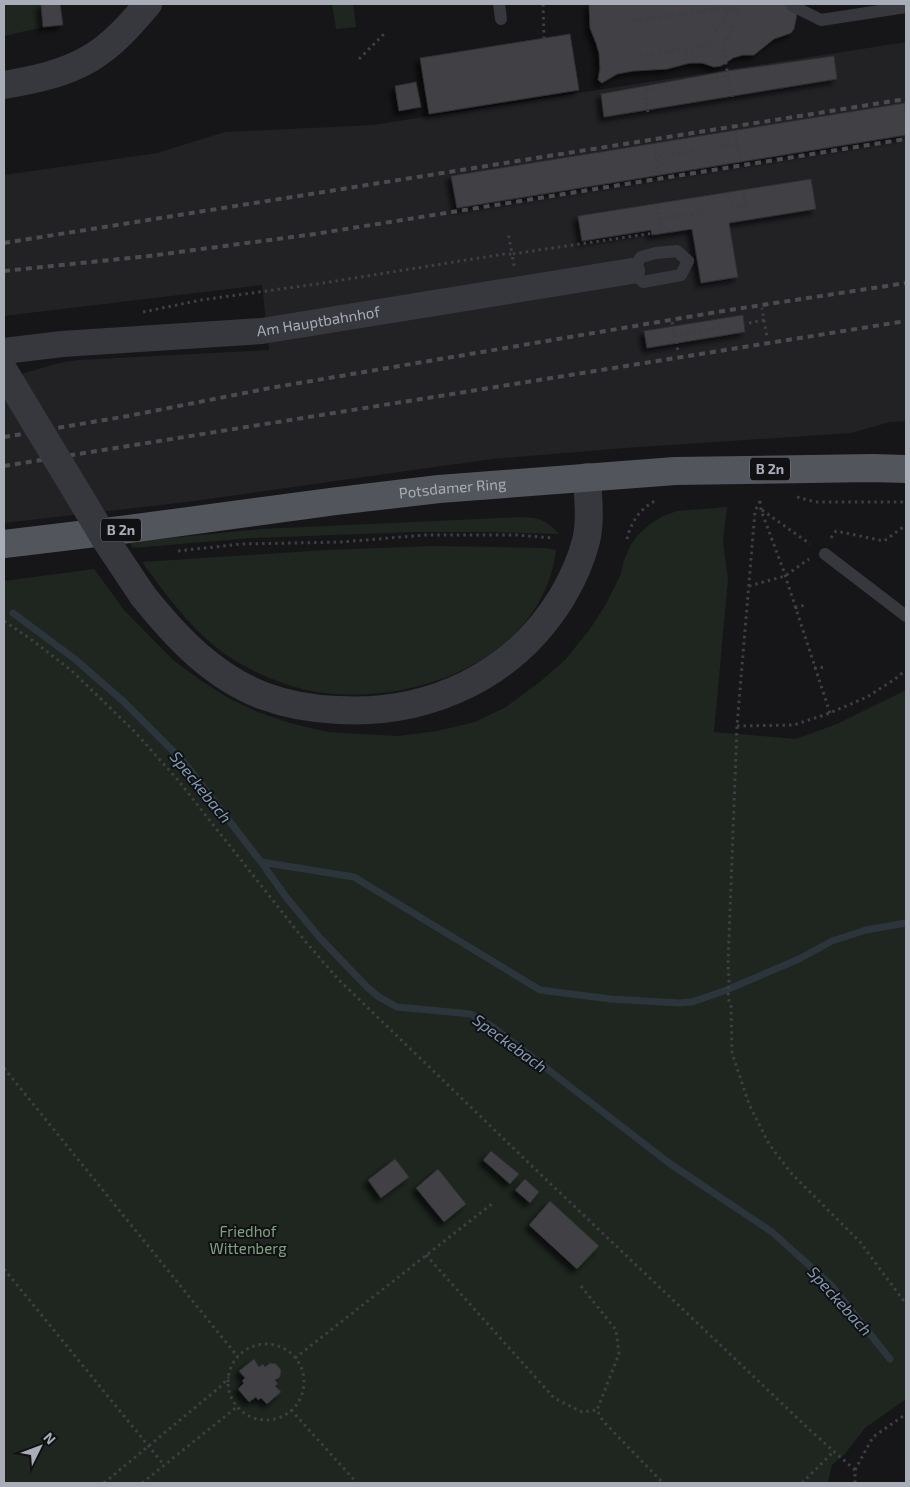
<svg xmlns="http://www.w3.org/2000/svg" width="910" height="1487" font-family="'Exo 2',sans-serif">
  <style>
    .built { fill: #222225 }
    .green { fill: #1e261f }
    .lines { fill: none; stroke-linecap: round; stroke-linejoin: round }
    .stream { stroke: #2c353c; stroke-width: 7 }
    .building { fill: #404145; stroke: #303034; filter: url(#shadow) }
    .path { stroke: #3d3f44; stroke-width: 3; stroke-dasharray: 2.5 4; stroke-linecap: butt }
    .service { stroke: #37383d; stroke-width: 12 }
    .minor { stroke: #37383d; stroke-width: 26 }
    .tertiary { stroke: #37383d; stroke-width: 28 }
    .primary { stroke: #53555c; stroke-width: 28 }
    .rail { stroke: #4a4c52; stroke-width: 4; stroke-dasharray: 6 5; stroke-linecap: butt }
    .tertiary-bridge { stroke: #37383d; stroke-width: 28 }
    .labels { text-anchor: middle; stroke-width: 4; stroke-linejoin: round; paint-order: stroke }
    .shield { fill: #111113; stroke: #7b7e86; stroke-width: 1 }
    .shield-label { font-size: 14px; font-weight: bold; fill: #a8adb8 }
    .street-label { font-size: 15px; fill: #a8adb8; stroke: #111113 }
    .park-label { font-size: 15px; fill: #7fa381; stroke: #111113 }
    .water-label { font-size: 16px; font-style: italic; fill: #7f9bb3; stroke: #111113 }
  </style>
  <defs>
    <filter id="shadow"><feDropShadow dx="-4.5" dy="4.5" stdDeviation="2.5" flood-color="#0009"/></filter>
  </defs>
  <rect width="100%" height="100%" fill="#161618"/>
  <path class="built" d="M906,42V421L890,422L851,433L625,448L492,459L187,502L4,523V379L59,363L78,360L269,350L262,285L4,316V175L157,153L225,132L373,125Z"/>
  <path class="green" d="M4,4H41L43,27L4,36Z
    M332,4H353L356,27L336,29Z
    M727,507L723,542L728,579L714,732L796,739L837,724L906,690V1399L865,1428L844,1455L832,1465L828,1483H4V581L94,569L125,611L173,660L200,680L230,699L258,712L290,723L327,732L398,736L437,731L475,722L506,707L541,681L565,660L590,629L606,604L620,576L624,560L631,544L638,535L650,524L663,516L677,511Z
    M522,517C541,518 546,520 559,534L487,532H414L252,538L133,548L129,542L262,529Z
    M432,546L546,548L556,550C543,654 427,701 334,694C302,692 269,680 241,664C199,641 170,600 142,562L326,550Z"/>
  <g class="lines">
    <path class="stream" d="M13,613L76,660L124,702L183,761L261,862L286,897L319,937L368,988L379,997L397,1007L471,1014L493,1027L669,1163L772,1232L831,1285L890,1359
      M261,862L354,877L540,990L610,999L680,1003L692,1002L724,991L799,959L832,941L866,930L906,923"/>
  </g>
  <path class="building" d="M41,4H60L63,25L43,27Z
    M589,4H799L794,29L791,33L774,39L754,55H743L733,58L721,66L714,67L702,63H690L667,69L633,71L617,74L602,83L598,80L600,68L599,53L596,43L590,28Z
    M570,34L579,90L429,114L420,58Z
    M834,56L837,79L604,117L601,94L727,71Z
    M416,82L421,107L399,111L395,86Z
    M905,103L906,135L457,208L451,176Z
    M811,179L816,209L729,223L738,277L701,283L692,229L652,235L651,230L582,241L578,216Z
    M743,315L745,332L647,348L644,331Z
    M491,1151L519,1174L510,1184L483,1160Z
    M395,1159L409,1177L381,1198L368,1180Z
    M438,1169L466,1204L444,1222L416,1188Z
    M525,1179L539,1192L530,1203L515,1190Z
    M550,1201L599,1246L577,1269L529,1225Z
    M254,1359L259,1367L263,1364L265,1367L270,1363L276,1364L281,1370L280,1377L275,1380L278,1384L275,1386L281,1392L267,1404L261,1398L258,1400L256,1397L249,1402L238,1389L244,1383L242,1381L245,1378L239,1371Z"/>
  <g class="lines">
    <path class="path" d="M543,4L544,38
      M633,21L732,7V4
      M685,49L687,59
      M639,56L700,47L707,43L732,7L739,14L723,46L728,76
      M359,59L384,34
      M710,79L728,76L732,97
      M646,90L684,84
      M644,91L648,112
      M737,143L740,159
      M654,145L656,159L657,156L694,151
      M721,146L737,143L735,129
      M656,159L659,174
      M746,205L747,211
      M657,206L659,219L704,212
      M731,208L746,205L744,192
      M514,266L512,254L661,232L659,219
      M143,312L201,300L317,284L504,254H512L508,232
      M764,320L767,337
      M672,322L678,351
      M749,323L764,320L762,308
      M674,335L723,327
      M797,497L815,502H906
      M760,501L755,511L737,726L728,964L729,980L728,998L731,1006L732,1053L749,1104L769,1144L791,1173L860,1242L906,1304
      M760,501L761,510L783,569L830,713
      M762,510L810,544
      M831,538L836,531L884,541L906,525
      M627,539C631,522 640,508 657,500
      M178,551L241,544L342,542L425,535H517L553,538
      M749,586L785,576L809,559
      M795,608L805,605
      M4,621L32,640L72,671L134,731L177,779L305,941L338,979L534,1168L812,1432L855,1470
      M814,668L825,667
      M737,726L794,725L830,713L867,697L895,679L906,670
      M4,1068L238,1357
      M426,1255L554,1398L582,1412L597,1410
      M4,1269L164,1465
      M581,1286L616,1330L619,1354L597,1410L603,1421L663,1483
      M228 1382a38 38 0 1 1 76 0a38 38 0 1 1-76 0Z
      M295,1358L493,1203
      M291,1410L357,1483
      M104,1483L221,1386L229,1377
      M142,1483L238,1406
      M802,1483L834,1451
      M855,1483V1470L873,1437L906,1414"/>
    <path class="service" d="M499,4L501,19
      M791,4L793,6L821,20L906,7
      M677,251L688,261L681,275L643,282L632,271L641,257L656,253Z
      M825,554L906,616"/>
    <path class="minor" id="s1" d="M4,351L62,344L262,331L632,271"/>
    <path class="tertiary" d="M4,85C33,80 63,74 89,59C113,45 131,24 148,4
      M143,596C176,637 213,677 264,696C288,705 312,709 338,710C429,715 514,676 562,597C572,580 581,561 586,541C591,520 588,499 587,477"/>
    <path class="primary" id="s2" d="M4,544L129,529L337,501L439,489L675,471L872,468L906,469"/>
    <path class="rail" d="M4,243L906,99
      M4,271L149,256L315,234L906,139
      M4,437L128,416L270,388L723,311L906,283
      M4,466L906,321"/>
    <path class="tertiary-bridge" d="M4,371L107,542L143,596"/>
  </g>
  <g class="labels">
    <g class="shield">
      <rect x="750" y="457.5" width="40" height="23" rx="4"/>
      <rect x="101" y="518.5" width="40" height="23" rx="4"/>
    </g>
    <g class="shield-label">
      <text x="770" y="474">B 2n</text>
      <text x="121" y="535">B 2n</text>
    </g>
    <g class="street-label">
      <text dy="5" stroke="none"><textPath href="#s1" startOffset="316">Am Hauptbahnhof</textPath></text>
      <text dy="5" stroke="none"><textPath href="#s2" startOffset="452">Potsdamer Ring</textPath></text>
    </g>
    <g class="park-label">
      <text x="248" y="1237">Friedhof<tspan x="248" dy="17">Wittenberg</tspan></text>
    </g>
    <g class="water-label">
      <text transform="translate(201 787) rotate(51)" y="6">Speckebach</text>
      <text transform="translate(510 1043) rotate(36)" y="6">Speckebach</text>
      <text transform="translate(840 1301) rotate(48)" y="6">Speckebach</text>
    </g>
  </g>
  <rect width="910" height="1487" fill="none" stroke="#a8adb8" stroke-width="10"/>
  <g transform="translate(40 1447) rotate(48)" stroke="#111113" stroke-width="4" paint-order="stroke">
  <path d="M0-4L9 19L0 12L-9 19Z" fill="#a8adb8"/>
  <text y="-8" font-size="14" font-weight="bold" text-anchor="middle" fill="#a8adb8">N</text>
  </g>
</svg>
